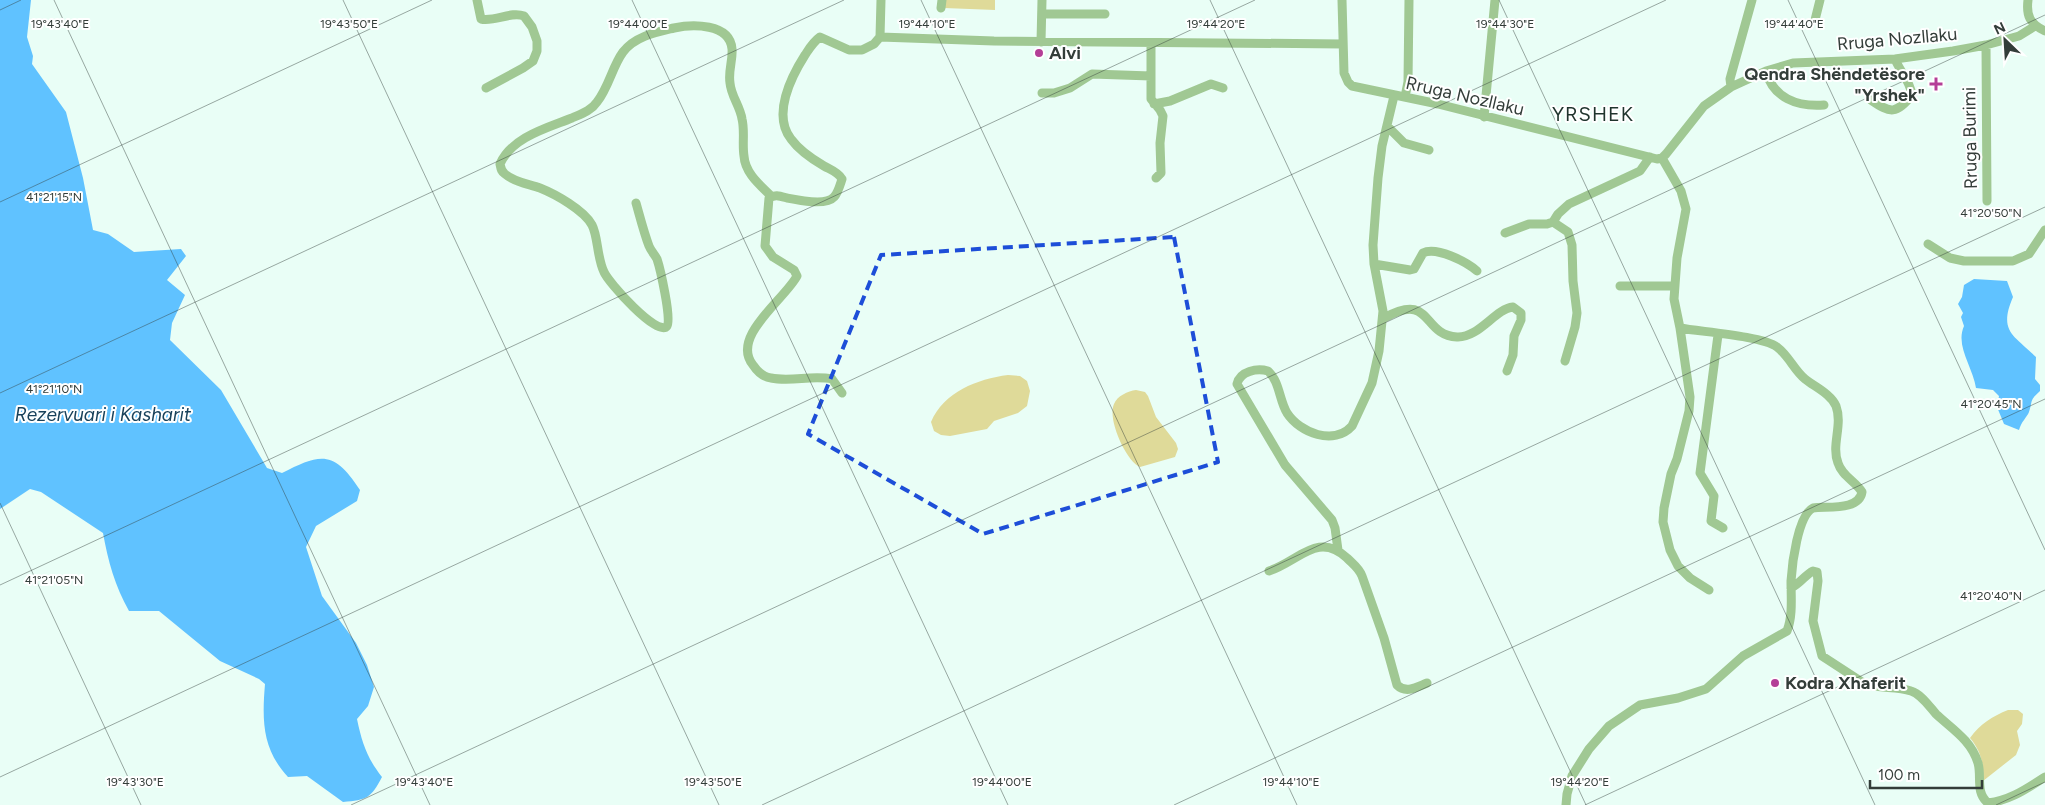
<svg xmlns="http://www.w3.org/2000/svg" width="2045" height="805" font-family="Figtree,sans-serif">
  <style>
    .green { fill: #dfda99 }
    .water { fill: #60c2ff }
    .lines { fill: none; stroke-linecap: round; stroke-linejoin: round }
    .minor { stroke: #a0c893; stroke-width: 9 }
    .marked { fill: none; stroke: #1d4ed8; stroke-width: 4; stroke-dasharray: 10 6; stroke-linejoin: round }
    .ticks { fill: none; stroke: #333d39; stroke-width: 1; stroke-opacity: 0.45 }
    .poi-dot { fill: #b43f97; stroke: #fff; stroke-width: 2 }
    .labels { text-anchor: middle; stroke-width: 4; stroke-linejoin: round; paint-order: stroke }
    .street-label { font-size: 18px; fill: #333d39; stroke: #fff }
    .poi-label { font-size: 18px; font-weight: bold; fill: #333d39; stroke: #fff; text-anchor: start }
    .water-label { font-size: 19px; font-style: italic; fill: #19425b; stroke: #fff }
    .quarter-label { font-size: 20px; letter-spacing: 1px; fill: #1f342d; stroke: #fff }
    .ticks-label { font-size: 12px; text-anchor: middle; fill: #333d39; stroke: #fff; stroke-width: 4; stroke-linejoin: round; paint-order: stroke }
  </style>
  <rect width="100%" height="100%" fill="#e9fef6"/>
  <path class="green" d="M944,0H995V10L944,8Z
    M1008,375L1020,376L1027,381L1030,391L1027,406L1018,413L994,421L987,429L950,436L941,435L934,431L931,422C944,392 977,379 1008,375Z
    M1136,390L1145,392L1148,396L1156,417L1176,443L1178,449L1175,457L1140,467C1126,461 1107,419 1114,404C1117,396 1128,391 1136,390Z
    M2008,710H2018L2023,714L2022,724L2017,731L2020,745L2016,755L1983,781C1984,764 1981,751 1970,738C1980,724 1993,716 2008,710Z"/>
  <path class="water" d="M0,0H31L27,37L33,56L32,64L66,112L83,178L93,230L108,234L134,252L181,249L186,256L167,280L185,295L172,323L170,340L221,390L267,468L282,473C321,453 334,450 360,490L357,501L316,526L306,547L322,596L356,643L367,665L374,687L368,706L357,719C362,743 367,758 382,777C371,798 367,800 343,802L307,776L288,777C262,749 262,720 265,684L259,679L220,661L159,611H129C115,586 108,561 103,533L41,492L30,489L0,509Z
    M1974,279L2007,281L2013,297C1998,332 2014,335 2036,357L2035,379L2040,385V391C2029,401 2033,400 2029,412C2027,417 2021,422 2019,430L2004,424L1997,407L1999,396L1993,390L1976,388C1973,367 1955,346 1964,326L1961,317L1963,313L1958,304L1962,297L1964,285Z"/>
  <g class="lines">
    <path class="minor" d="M477,0L481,19C495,22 511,11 524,16L532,27L537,41V51L533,61L523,68L486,88
      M1342,0L1344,73L1348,82L1352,86L1438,104L1657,159L1662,158L1666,154L1704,106L1731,87L1766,71L1793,63L1895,59L1953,51L1986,45L2019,36L2035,26
      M2028,0C2026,16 2030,24 2045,31
      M941,8L942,0
      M1042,14H1105
      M1815,20L1820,0
      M880,37L994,41L1343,44
      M1041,42L1042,0
      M1151,43V99L1160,110L1163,116L1160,143L1161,173L1156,178
      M1986,45L1987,201
      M1766,71C1773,98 1797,107 1824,105
      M1731,87L1730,79L1752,0
      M1042,93H1054L1070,88L1092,74L1151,76
      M1394,96L1382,146L1378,178L1373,245L1374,264L1410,270L1414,269L1423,253C1436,246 1467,262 1477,271
      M1405,97L1408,82L1409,0
      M1871,100C1891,114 1896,114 1912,95C1910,80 1900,72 1895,59
      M1154,104L1170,101L1211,84L1223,88
      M1484,117L1495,0
      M1388,127L1404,143L1429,150
      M1662,158L1681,191L1686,209L1677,258L1674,299L1680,328L1690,397L1689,411L1677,459L1671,474L1664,508L1663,522L1670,550L1678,566L1690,578L1709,590
      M636,203C640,217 644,233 649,246C651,251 655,255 657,259C660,268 672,320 667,326C658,338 608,282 604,272C597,258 598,236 592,225C584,210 555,194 540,188C529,184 514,182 505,174C501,171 501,169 500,164C512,137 547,128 572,118C581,114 591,111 597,102C609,87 612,67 623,52C635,36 657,32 674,28C692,24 730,23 732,49C733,60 728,71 730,83C731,96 740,106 742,119C745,131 742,144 744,156C745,173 760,185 771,196
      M1553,222L1568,232L1572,245L1573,281L1577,313L1575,327L1565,361
      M1505,233L1529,224H1547L1553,222L1558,214L1569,204L1640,171L1650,157
      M1928,244L1950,258L1964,261H2013L2029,254L2045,230
      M1620,286H1674
      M1384,318C1433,291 1421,335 1457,337C1479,338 1495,309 1513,307L1521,313V320L1514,336L1513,355L1507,371
      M1718,335L1700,473L1714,496L1711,521L1723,528
      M842,393L832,379C812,375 791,382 771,378C763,377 757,371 753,365C730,337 785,299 797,276L794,270L773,257L765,246L769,198C775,194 780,196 787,198C797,200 826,206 834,197C838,193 840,185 842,179C838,172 831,170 824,166C812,159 799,150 791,139C772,115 791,77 805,55C809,49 813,42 820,37L849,50H862L874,44L880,37L881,0
      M1338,550L1335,528L1332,520L1285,465L1237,384C1240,371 1257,368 1268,371C1280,382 1279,400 1287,413C1300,433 1334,446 1352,426L1372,383L1379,351L1383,311L1374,264
      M1269,571C1299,561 1318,531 1347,558C1353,564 1359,568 1362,576L1384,638L1397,685C1406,694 1417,687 1427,683
      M1791,588C1801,583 1805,575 1813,571L1817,572L1818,581L1813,621L1822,656L1865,684C1880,689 1896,686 1911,691C1921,694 1929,706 1936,714C1952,729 1971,740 1978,763C1982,777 1975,792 1988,803C2011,800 2026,789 2045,777
      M1566,805L1567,794L1572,776L1589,749L1609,726L1640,705L1678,698L1706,689L1743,656L1787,631C1793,616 1791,597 1791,581C1792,564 1798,515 1813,508C1827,506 1859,511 1862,492C1855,481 1842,476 1838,463C1831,445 1843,425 1836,406C1831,394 1815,387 1805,379C1794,370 1789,356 1777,347C1762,336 1702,332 1680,328"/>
  </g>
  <path class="marked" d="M1174,237L1218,462L983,534L808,434L881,255Z"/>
  <path class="ticks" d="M54,0L430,805M343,0L719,805M632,0L1008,805M921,0L1297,805M1210,0L1586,805M1499,0L1875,805M1788,0L2045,550M0,10L21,0M0,202L432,0M0,393L844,0M0,503L141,805M0,585L1255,0M0,777L1666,0M351,805L2045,15M762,805L2045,207M1174,805L2045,399M1585,805L2045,590M1996,805L2045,782"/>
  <g class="poi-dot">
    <circle cx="1039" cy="53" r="5"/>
    <path d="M1933.5 76.5h5v5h5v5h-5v5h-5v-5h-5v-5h5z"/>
    <circle cx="1775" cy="683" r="5"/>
  </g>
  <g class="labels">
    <g class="street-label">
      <text transform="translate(1897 39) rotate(-5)" y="6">Rruga Nozllaku</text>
      <text transform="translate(1465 96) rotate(13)" y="6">Rruga Nozllaku</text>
      <text transform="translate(1970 138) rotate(-91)" y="6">Rruga Burimi</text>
    </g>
    <g class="poi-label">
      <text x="1049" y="59">Alvi</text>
      <text x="1925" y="80" text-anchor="end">Qendra Shëndetësore<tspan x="1925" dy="21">"Yrshek"</tspan></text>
      <text x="1785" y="689">Kodra Xhaferit</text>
    </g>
    <g class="water-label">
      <text x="103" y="421">Rezervuari i Kasharit</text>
    </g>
    <g class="quarter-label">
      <text x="1593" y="121">YRSHEK</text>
    </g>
  </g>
  <g class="ticks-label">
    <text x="60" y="28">19°43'40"E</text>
    <text x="638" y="28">19°44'00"E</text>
    <text x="927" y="28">19°44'10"E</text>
    <text x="1216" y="28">19°44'20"E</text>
    <text x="1794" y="28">19°44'40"E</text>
    <text x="349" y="28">19°43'50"E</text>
    <text x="1505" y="28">19°44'30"E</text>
    <text x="54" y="201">41°21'15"N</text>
    <text x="1991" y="217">41°20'50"N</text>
    <text x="54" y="393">41°21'10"N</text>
    <text x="1991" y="408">41°20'45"N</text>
    <text x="54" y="584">41°21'05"N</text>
    <text x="1991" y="600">41°20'40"N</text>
    <text x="135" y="786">19°43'30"E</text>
    <text x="424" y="786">19°43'40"E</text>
    <text x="713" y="786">19°43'50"E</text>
    <text x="1002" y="786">19°44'00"E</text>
    <text x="1291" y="786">19°44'10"E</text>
    <text x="1580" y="786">19°44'20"E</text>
  </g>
  <g transform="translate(2005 40) rotate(335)" stroke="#ffffff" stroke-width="4" paint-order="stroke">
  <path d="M0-4L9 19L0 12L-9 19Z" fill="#333d39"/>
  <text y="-8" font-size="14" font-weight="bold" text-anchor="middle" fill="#333d39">N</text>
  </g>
  <path d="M1870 780v8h112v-8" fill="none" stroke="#333d39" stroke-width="2.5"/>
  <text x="1878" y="780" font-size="15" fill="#333d39" stroke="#ffffff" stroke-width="4" paint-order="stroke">100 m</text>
</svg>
